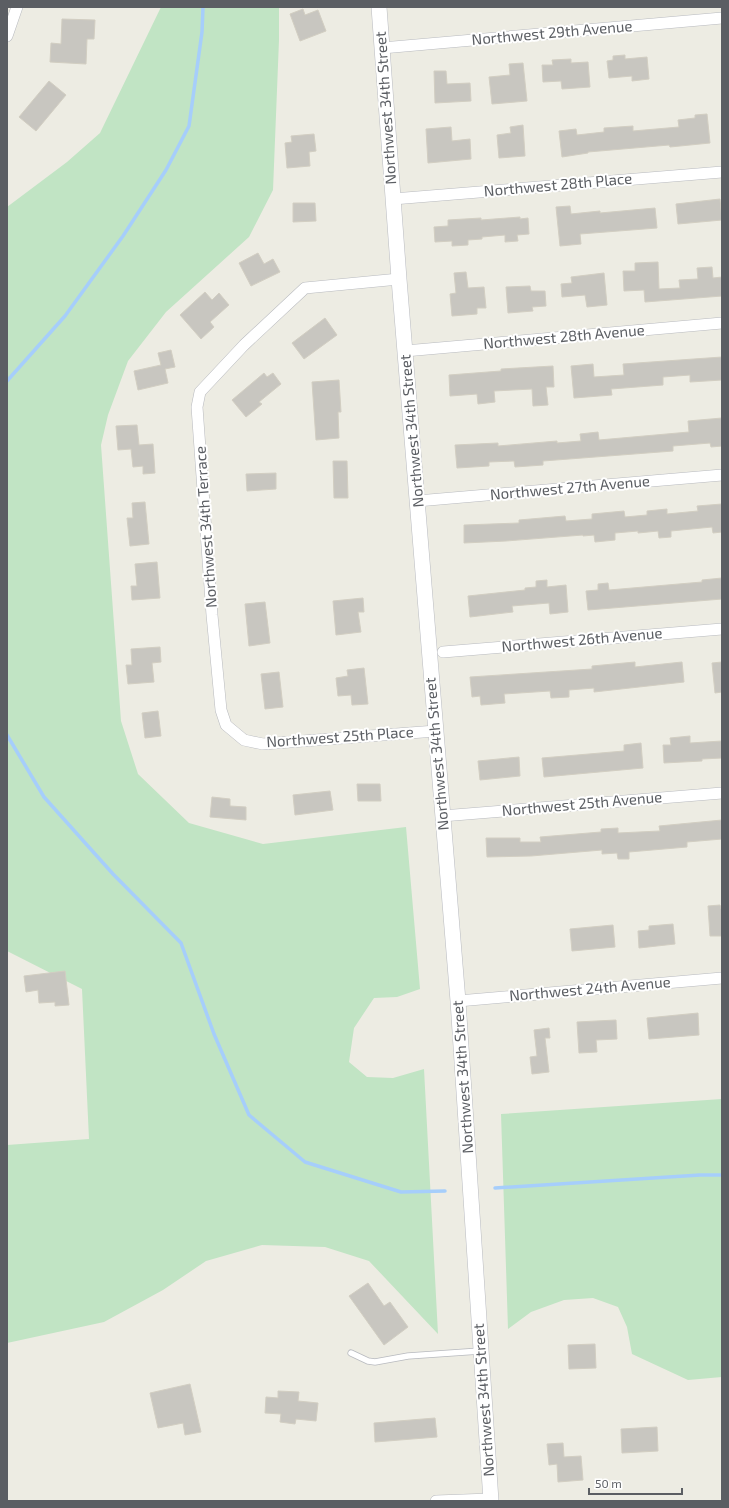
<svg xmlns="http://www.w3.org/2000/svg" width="729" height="1508" font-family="'Exo 2',sans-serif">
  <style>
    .green { fill: #c1e4c4 }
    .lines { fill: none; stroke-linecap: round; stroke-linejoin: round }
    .stream { stroke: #a6cefb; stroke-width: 3.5 }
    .building { fill: #c8c6c0; stroke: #d2cec2 }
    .lane-casing { stroke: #b8babf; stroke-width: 7 }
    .street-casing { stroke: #b8babf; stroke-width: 12 }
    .secondary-casing { stroke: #b9bbc1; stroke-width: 16 }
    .lane { stroke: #fff; stroke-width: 5.5 }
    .street { stroke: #fff; stroke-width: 11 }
    .secondary { stroke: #fff; stroke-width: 15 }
    .labels { text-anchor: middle; stroke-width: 4; stroke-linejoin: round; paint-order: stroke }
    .street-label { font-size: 15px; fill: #5b5e63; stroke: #fff }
  </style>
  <rect width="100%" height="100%" fill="#edece3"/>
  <path class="green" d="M161,7H279V40L273,190L249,237L166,312L128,361L108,415L101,445L121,721L138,774L189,823L263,844L406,827L420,989L397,997L374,998L354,1028L349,1062L367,1077L393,1078L424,1069L438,1334L369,1261L325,1247L262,1245L206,1261L163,1290L104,1322L7,1343V1145L89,1139L82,989L7,951V207L67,162L100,133Z
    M722,1099V1377L688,1380L632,1354L627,1327L618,1307L593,1298L564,1300L531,1312L508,1329L501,1114Z"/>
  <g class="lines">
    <path class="stream" d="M7,381L65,316L123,236L166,170L189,126L202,32L203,7
      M7,735L44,797L113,874L181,943L214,1034L249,1115L305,1162L401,1192L445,1191
      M495,1188L700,1175H722"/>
  </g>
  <path class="building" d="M303,9L305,15L318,10L326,31L300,41L290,14Z
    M62,19L95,20L94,39H87L86,64L50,62L51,43L61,44Z
    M625,55V59L647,57L649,79L632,81V76L609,78L607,61L613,60V56Z
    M571,59V63L588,62L590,87L562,89L561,81L543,82L542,65H553L552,60Z
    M523,63L527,101L492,104L489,77L510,75L509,64Z
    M434,71H446L447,84L470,83L471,101L435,103Z
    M49,81L66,95L36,131L19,117Z
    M707,114L710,143L670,147L669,145L588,152V153L562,157L559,131L576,129L577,135L604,132V128L633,126V131L679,127L678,120L695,118V115Z
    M523,125L525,156L499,158L497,135L511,133L510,127Z
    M451,127L452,141L470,139L471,159L428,163L426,129Z
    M314,134L316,151L309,152L310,166L287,168L285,143L292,142L291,136Z
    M720,199L722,220L678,224L676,204Z
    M293,203H315L316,221L293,222Z
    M570,206L571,214L600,211V213L655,208L657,228L580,234L581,244L560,246L556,207Z
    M520,217V219L528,218L529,234L517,235L518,241L505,242V235L482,237V239L468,240V245L452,246V241L435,242L434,227L448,226V220L481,218V220Z
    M258,253L264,264L273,259L280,272L251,286L239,263Z
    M658,262L659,289L680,288L679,280L698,279L697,268L712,267L713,278L722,277V296L645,302L644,290L624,291L623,271H635V263Z
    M466,272L468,288L484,287L486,308H477V314L452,316L450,294L456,293L454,273Z
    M604,273L607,305L587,307L585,295L562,297L561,284L572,283L571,277Z
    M530,286L531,291H545L546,306L532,307L533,311L508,313L506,287Z
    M205,292L212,300L219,293L229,305L210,322L214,327L201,339L180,315Z
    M325,318L337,335L304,359L292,343Z
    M171,350L175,367L165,369L168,383L138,390L134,371L161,365L158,353Z
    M722,357V380L690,382V375L663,377V385L611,389L612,395L574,398L571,366L593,364L594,377L624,375L623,364Z
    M553,366L554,387H546L548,405L533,406L532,389L494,391L495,402L478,404L477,394L450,396L449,375L501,371V369Z
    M264,373L267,377L273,373L281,384L259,402L262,404L246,417L232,400Z
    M339,380L341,412H338L339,438L316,440L312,382Z
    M722,418V446L711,447L710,443L673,446V451L543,461V465L515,467L514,461L489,462V466L457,468L455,445L498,443V446L557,441V443L581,441L580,434L598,432L599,440L689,432L688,421Z
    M137,425L139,445L153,444L155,473L143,474V466L133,467L131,449L118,450L116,426Z
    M333,461H347L348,498H334Z
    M276,473V489L247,491L246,474Z
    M145,502L149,544L130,546L127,518H133L132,503Z
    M722,504V532L713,533L712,527L671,531V537L659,538L658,531L638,533V531L615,533V540L595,542L594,535L583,536V535L506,541L464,543V525L519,523V520L565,516L566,521L592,519V514L624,511L625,517L647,515V511L667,509V514L698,511L697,506Z
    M157,562L160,598L132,600L131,586H137L135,564Z
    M722,578V599L588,610L586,591L598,590V584L608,583L609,590L702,582V580Z
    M547,580V587L566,585L568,612L550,614L549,603L512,606L513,612L470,617L468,596L525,590V588L536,587V581Z
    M363,598L364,612H358L361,632L336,635L333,601Z
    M265,602L270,643L249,646L245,604Z
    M160,647L161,662L152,663L154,682L128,684L126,665H132L131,649Z
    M635,662V667L682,662L684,682L594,692V688L569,690V697L551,698L550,691L504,694L505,703L481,705L480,696L472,697L470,677L592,669V666Z
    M722,662V692L715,693L712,663Z
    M364,668L368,704L352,705L351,695L338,696L336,678L348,676L347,670Z
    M279,672L283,707L265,709L261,674Z
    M158,711L161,736L145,738L142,713Z
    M690,736V743L722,741V758L702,759V761L664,763L663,745H671L670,738Z
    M641,743L643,768L544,777L542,758L624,751V745Z
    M519,757L520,776L480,780L478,761Z
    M357,784H380L381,801H358Z
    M330,791L333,810L295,815L293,795Z
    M212,797L230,799V806L246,807V820L210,817Z
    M722,820V839L687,842V847L629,852V859H618L617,853L602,854V850L531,856L487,857L486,838H520V842H541L540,837L601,832V829L618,828V833L660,831L659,826Z
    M720,905L721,909H722V936H710L708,906Z
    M673,924L675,944L639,948L638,931L649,930V926Z
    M613,925L615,947L572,951L570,929Z
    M65,971L69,1005L55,1006V1002L39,1003L38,990L26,992L24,976Z
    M698,1013L699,1035L649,1039L647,1018Z
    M616,1020L617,1039L596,1040L597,1052L579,1053L577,1022Z
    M549,1028L550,1038H545L549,1072L532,1074L530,1057L537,1056L534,1030Z
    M368,1283L384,1306L390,1302L408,1327L384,1345L349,1296Z
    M595,1344L596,1368L569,1369L568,1345Z
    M190,1384L201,1432L185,1435L183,1423L158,1428L150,1393Z
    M278,1391L299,1392L298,1401L318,1403L316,1421L296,1419L295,1424L280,1422L281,1414L265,1413L266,1397L278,1398Z
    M435,1418L437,1437L375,1442L374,1423Z
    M657,1427L658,1451L622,1453L621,1429Z
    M563,1443L564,1457L581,1456L583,1480L558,1482L557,1464L549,1465L547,1444Z"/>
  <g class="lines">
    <defs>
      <path id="lane" d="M351,1353L368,1361L375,1362L408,1356L480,1351"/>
      <path id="street" d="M7,36L17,7
        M382,48L722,18
        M393,199L722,172
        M399,279L305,288L244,345L200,392L197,407L212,615L221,710L226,725L244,740L263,744L436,731
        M405,351L722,323
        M417,501L722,475
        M443,652L722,629
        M442,816L722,793
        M458,1001L722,978
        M436,1501L490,1499"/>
      <path id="secondary" d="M379,7L399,279L458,1001L491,1501"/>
    </defs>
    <use href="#lane" class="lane-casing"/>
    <use href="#street" class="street-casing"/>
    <use href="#secondary" class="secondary-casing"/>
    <use href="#lane" class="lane"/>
    <use href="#street" class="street"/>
    <use href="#secondary" class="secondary"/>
  </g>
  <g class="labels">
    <g class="street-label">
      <text transform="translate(552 33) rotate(-5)" y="5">Northwest 29th Avenue</text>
      <text transform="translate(386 108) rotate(-94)" y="5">Northwest 34th Street</text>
      <text transform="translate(558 185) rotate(-5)" y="5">Northwest 28th Place</text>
      <text transform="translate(564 337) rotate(-5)" y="5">Northwest 28th Avenue</text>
      <text transform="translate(412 431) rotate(-95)" y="5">Northwest 34th Street</text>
      <text transform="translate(570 488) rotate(-5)" y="5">Northwest 27th Avenue</text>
      <text transform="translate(206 527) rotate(-94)" y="5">Northwest 34th Terrace</text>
      <text transform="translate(582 640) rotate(-5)" y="5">Northwest 26th Avenue</text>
      <text transform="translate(340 737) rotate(-4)" y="5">Northwest 25th Place</text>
      <text transform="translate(437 754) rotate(-95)" y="5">Northwest 34th Street</text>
      <text transform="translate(582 804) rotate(-5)" y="5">Northwest 25th Avenue</text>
      <text transform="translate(590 989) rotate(-5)" y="5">Northwest 24th Avenue</text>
      <text transform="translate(463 1077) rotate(-94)" y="5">Northwest 34th Street</text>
      <text transform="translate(484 1400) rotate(-94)" y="5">Northwest 34th Street</text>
    </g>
  </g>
  <rect width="729" height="1508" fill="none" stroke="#5b5e63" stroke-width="16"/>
  <path d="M589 1488v6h93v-6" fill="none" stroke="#5b5e63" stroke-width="2"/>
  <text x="595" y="1488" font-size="12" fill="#5b5e63" stroke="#ffffff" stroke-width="3" paint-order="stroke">50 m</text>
</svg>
